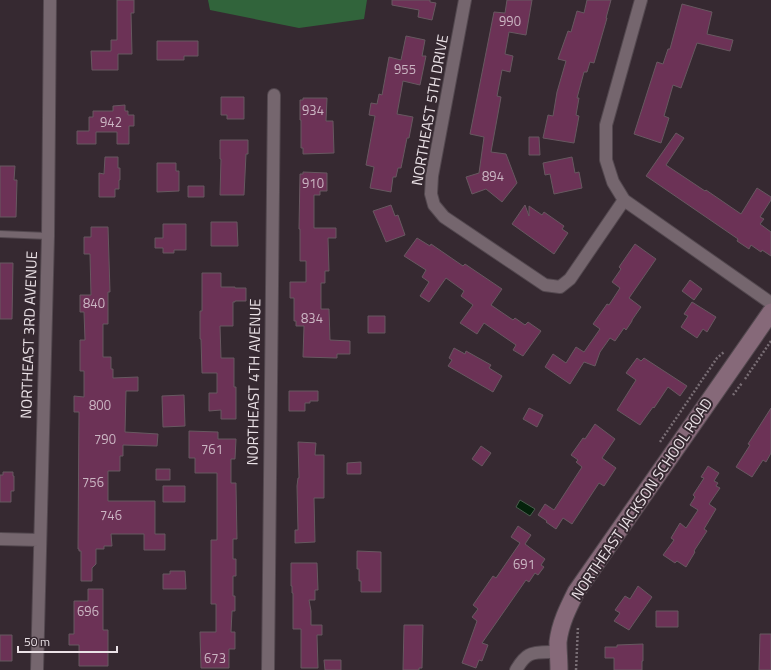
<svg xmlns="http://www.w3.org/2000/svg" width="771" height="670" font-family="'Titillium Web',sans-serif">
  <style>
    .green { fill: #31643b }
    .water { fill: #04220b; stroke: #495c4d }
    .building { fill: #6c3256; stroke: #675860 }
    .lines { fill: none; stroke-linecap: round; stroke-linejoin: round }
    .lane-casing { stroke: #53484f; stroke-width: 8 }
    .street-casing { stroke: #53484f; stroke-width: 14 }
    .secondary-casing { stroke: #53484f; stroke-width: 19 }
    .path { stroke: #796e75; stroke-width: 2.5; stroke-dasharray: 2 2; stroke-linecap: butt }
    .lane { stroke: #75666e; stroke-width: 6 }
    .street { stroke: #75666e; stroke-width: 12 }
    .secondary { stroke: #866979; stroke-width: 17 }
    .labels { text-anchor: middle; stroke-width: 4; stroke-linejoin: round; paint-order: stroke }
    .number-label { font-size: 13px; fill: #cbb6c3 }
    .street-label { font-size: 15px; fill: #ebe2e7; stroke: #362931 }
  </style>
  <rect width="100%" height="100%" fill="#362931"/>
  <path class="green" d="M208,0H367L364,19L299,28L210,10Z"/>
  <path class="water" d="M520,500L535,509L530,516L516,507Z"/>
  <path class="building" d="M117,0H134V13H131L132,54H118V70H92L91,51H111V40H117Z
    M392,0H430V2L436,3L432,20L418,17L419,10L392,5Z
    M507,0H532L526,35L509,32L505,54L513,56L510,72L502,70L497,96L501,97L491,152L506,154L517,183L502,202L486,189L472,194L466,177L479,173L484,137L470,134L494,12L505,13Z
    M587,0H611L606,18H607L594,63L590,62L587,72H584L577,98H579L576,115L579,116L574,143L543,138L548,115L553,116L557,92L566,61L558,59L568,31L571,32L577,11L584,13Z
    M682,4L712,12L707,34L733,40L730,51L697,43L681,88L673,85L664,116L669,118L661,143L634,134L657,62L663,64L668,49H670Z
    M406,36L425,40L422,56H426L420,85L403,81L397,114L413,117L409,138H407L401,168H398L396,177H393L391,192L370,188L374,167L366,165L375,116L369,115L371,103L377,104L379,94L382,95L389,57L401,60Z
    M157,41H198V56H184V60H157Z
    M221,97H244V119H227V115H221Z
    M303,98H327L326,121H333L334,153L303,154V148H301V120H300V100H303Z
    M125,105V111H128V115H134V126H129V144H117V132H96V144H77V131H89V117H93V111H113V106Z
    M676,133L684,138L666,165L705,191L706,190L741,214L757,188L771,197V200L760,217L764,219L760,224L771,232V256L762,250L761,252L751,245L749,249L737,241L738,239L646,176Z
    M529,137H539L540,155H529Z
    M220,140H248V154H246L244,195H220L221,159H220Z
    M105,157H118V168H120V180H119V189H115V197H99V173L104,174Z
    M572,157L575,173L579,172L582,188L554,194L550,174L545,175L543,163Z
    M157,163H176V171H179V191L157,192Z
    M0,166H15L14,180H17L16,217H0Z
    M303,172L327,173V191H320V195H314V228H336V238H328L329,271H325V283H321V309H329L330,340L350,341V354H337V358L303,357L304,326H296V321H294V298H290V282H306V261H300V229H299L300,174H303Z
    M188,186H204V197H188Z
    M391,205L395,216L398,215L405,235L386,242L373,211Z
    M525,205L529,216V206L542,215L544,212L564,226L562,229L568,233L554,254L512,224Z
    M211,222H237L238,246H211Z
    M163,224H186V250H174V253H163V248H155V238H163Z
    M91,227H108L110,292H108V324H103V357H111V369H113V378L138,377V391H126L125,432L158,434L157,446L123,445V456H120V471H108V501H155V534H165V550H144V534H111L112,546H104V549H96V564L92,568V581H81V551H79V549H78L79,412H74V396L84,397V371H80V340H85L84,312H80V295H91L90,254H84V237H91Z
    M417,238L430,246L431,244L463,266L465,264L502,289L491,305L513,320L515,318L525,325L528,322L541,331L523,356L513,350L516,345L484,323L477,334L460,323L473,305L461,296L464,291L446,278L429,302L420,296L429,282L422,277L426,270L404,256Z
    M635,244L656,259L629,298L641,307L632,320V321L626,330L624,328L615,341L610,338L600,352L595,366L584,362L570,384L545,367L553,354L566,363L576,347L584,352L600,329L593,324L607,304L609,305L620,288L612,282L621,269L619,267Z
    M0,263H13L12,319H0Z
    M202,273H221V287H235V288H246V301H235V302H233V326H220L221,358H234V387H236V419H221V410L209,411V393H217V373H202L201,339H200V311H202Z
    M690,280L702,289L694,300L682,291Z
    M692,302L716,317L707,332L703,329L697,338L681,327L688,316L684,314Z
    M368,316H385V333H368Z
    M454,348L465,354L466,351L491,365L489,368L502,376L493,392L448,366L452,360L449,358Z
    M637,358L641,361L644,358L687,386L680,396L668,387L654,408L653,407L640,425L617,410L636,380L626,373Z
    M289,391H318V401H310V403H305V411H289Z
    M184,395L185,426L163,427L162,396Z
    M529,408L543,415L537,427L523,419Z
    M771,408V453L766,462L763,460L752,477L736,467L750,445L748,444Z
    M595,424L615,439L602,458L616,468L604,486L599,483L572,524L563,518L556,529L546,522L547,521L538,515L545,504L554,510L582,467L576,462L578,460L571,455L583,438L585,439Z
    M189,431L218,432V439H236L235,459H231V483H236V486L237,539H233V559H236V576H233V596H235V611H232L231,632H235V649H229V668H201L200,632H216V604H211V540H217V473H195V458H189Z
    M298,442L316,443L315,455H324V498H314L315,542L295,543V530H298L297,486L298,478H299Z
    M481,446L491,453L482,466L472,459Z
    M361,462V474H347V463Z
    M708,466L719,473L714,481L718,483L716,486L720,488L709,504L716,509L704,529L707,531L694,551L695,552L686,567L677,561L675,563L663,555L674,540L671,538L680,523L686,528L698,510L690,505L695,497L693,495L704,478L701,477Z
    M156,469H170V480H156Z
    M3,472H13V476H14V491H11V502H0V475H3Z
    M163,486H185V502H163Z
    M518,526L531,535L525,544L545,559L541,565L544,567L538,575L535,573L529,582L526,580L482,643L488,645L482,661L479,660L476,668L462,663L477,621L472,617L478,609L473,605L493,576L496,578L520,543L511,537Z
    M357,551L381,552V592H361V581H359V569H357Z
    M291,563H317L318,590H315V600H309L311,611V625H322V635H317L318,668H301V629H293V593H292V586H291Z
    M170,571H185L186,589H163V574H170Z
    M638,586L652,597L629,630L614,621L620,613L615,610L625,596L630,599Z
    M88,589H103V630H108V666H79V645H69V634H74V601H88Z
    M656,611H678V627H656Z
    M404,625H423L422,668H419V670H403Z
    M760,634H771V670H759Z
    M0,635H12V661H0Z
    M643,644V661H642V670H614V658H605V647H617V645Z
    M324,660H341V670H325Z"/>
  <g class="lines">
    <defs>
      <path id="lane" d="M0,234L48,236"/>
      <path id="street" d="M465,0L432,176L431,194L434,205L444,217L545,285L560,287L570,279L624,200
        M641,0L606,125V160L613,182L624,200L771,303
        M0,539L39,540
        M37,670L48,236L50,0
        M268,670L274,95
        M516,670C519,665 523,658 529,655C535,651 551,652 558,652"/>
      <path id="secondary" d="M559,670C559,661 558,651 558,642C560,624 568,608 576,592L771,312"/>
    </defs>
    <use href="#lane" class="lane-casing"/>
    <use href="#street" class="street-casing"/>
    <use href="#secondary" class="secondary-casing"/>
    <path class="path" d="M745,379L771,341
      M733,395L742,383
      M660,442L717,358L724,352
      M576,670L578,626"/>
    <use href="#lane" class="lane"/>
    <use href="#street" class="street"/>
    <use href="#secondary" class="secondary"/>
  </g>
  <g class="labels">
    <g class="number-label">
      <text x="510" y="26">990</text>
      <text x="405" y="74">955</text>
      <text x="313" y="115">934</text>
      <text x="111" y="127">942</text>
      <text x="493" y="181">894</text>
      <text x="313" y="188">910</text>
      <text x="94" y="308">840</text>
      <text x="312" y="323">834</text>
      <text x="100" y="410">800</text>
      <text x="105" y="444">790</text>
      <text x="212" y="454">761</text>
      <text x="93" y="487">756</text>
      <text x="111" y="520">746</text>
      <text x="524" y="569">691</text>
      <text x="88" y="616">696</text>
      <text x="215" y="663">673</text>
    </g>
    <g class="street-label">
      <text transform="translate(430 110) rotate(-80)" y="5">NORTHEAST 5TH DRIVE</text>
      <text transform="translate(29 335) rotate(-88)" y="5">NORTHEAST 3RD AVENUE</text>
      <text transform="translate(254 382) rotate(-89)" y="5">NORTHEAST 4TH AVENUE</text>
      <text transform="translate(642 499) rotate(-56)" y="5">NORTHEAST JACKSON SCHOOL ROAD</text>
    </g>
  </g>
  <path d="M18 646v6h99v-6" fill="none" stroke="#ebe2e7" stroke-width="2"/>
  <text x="24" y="646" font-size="12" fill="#ebe2e7" stroke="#362931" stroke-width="3" paint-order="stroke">50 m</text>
</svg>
